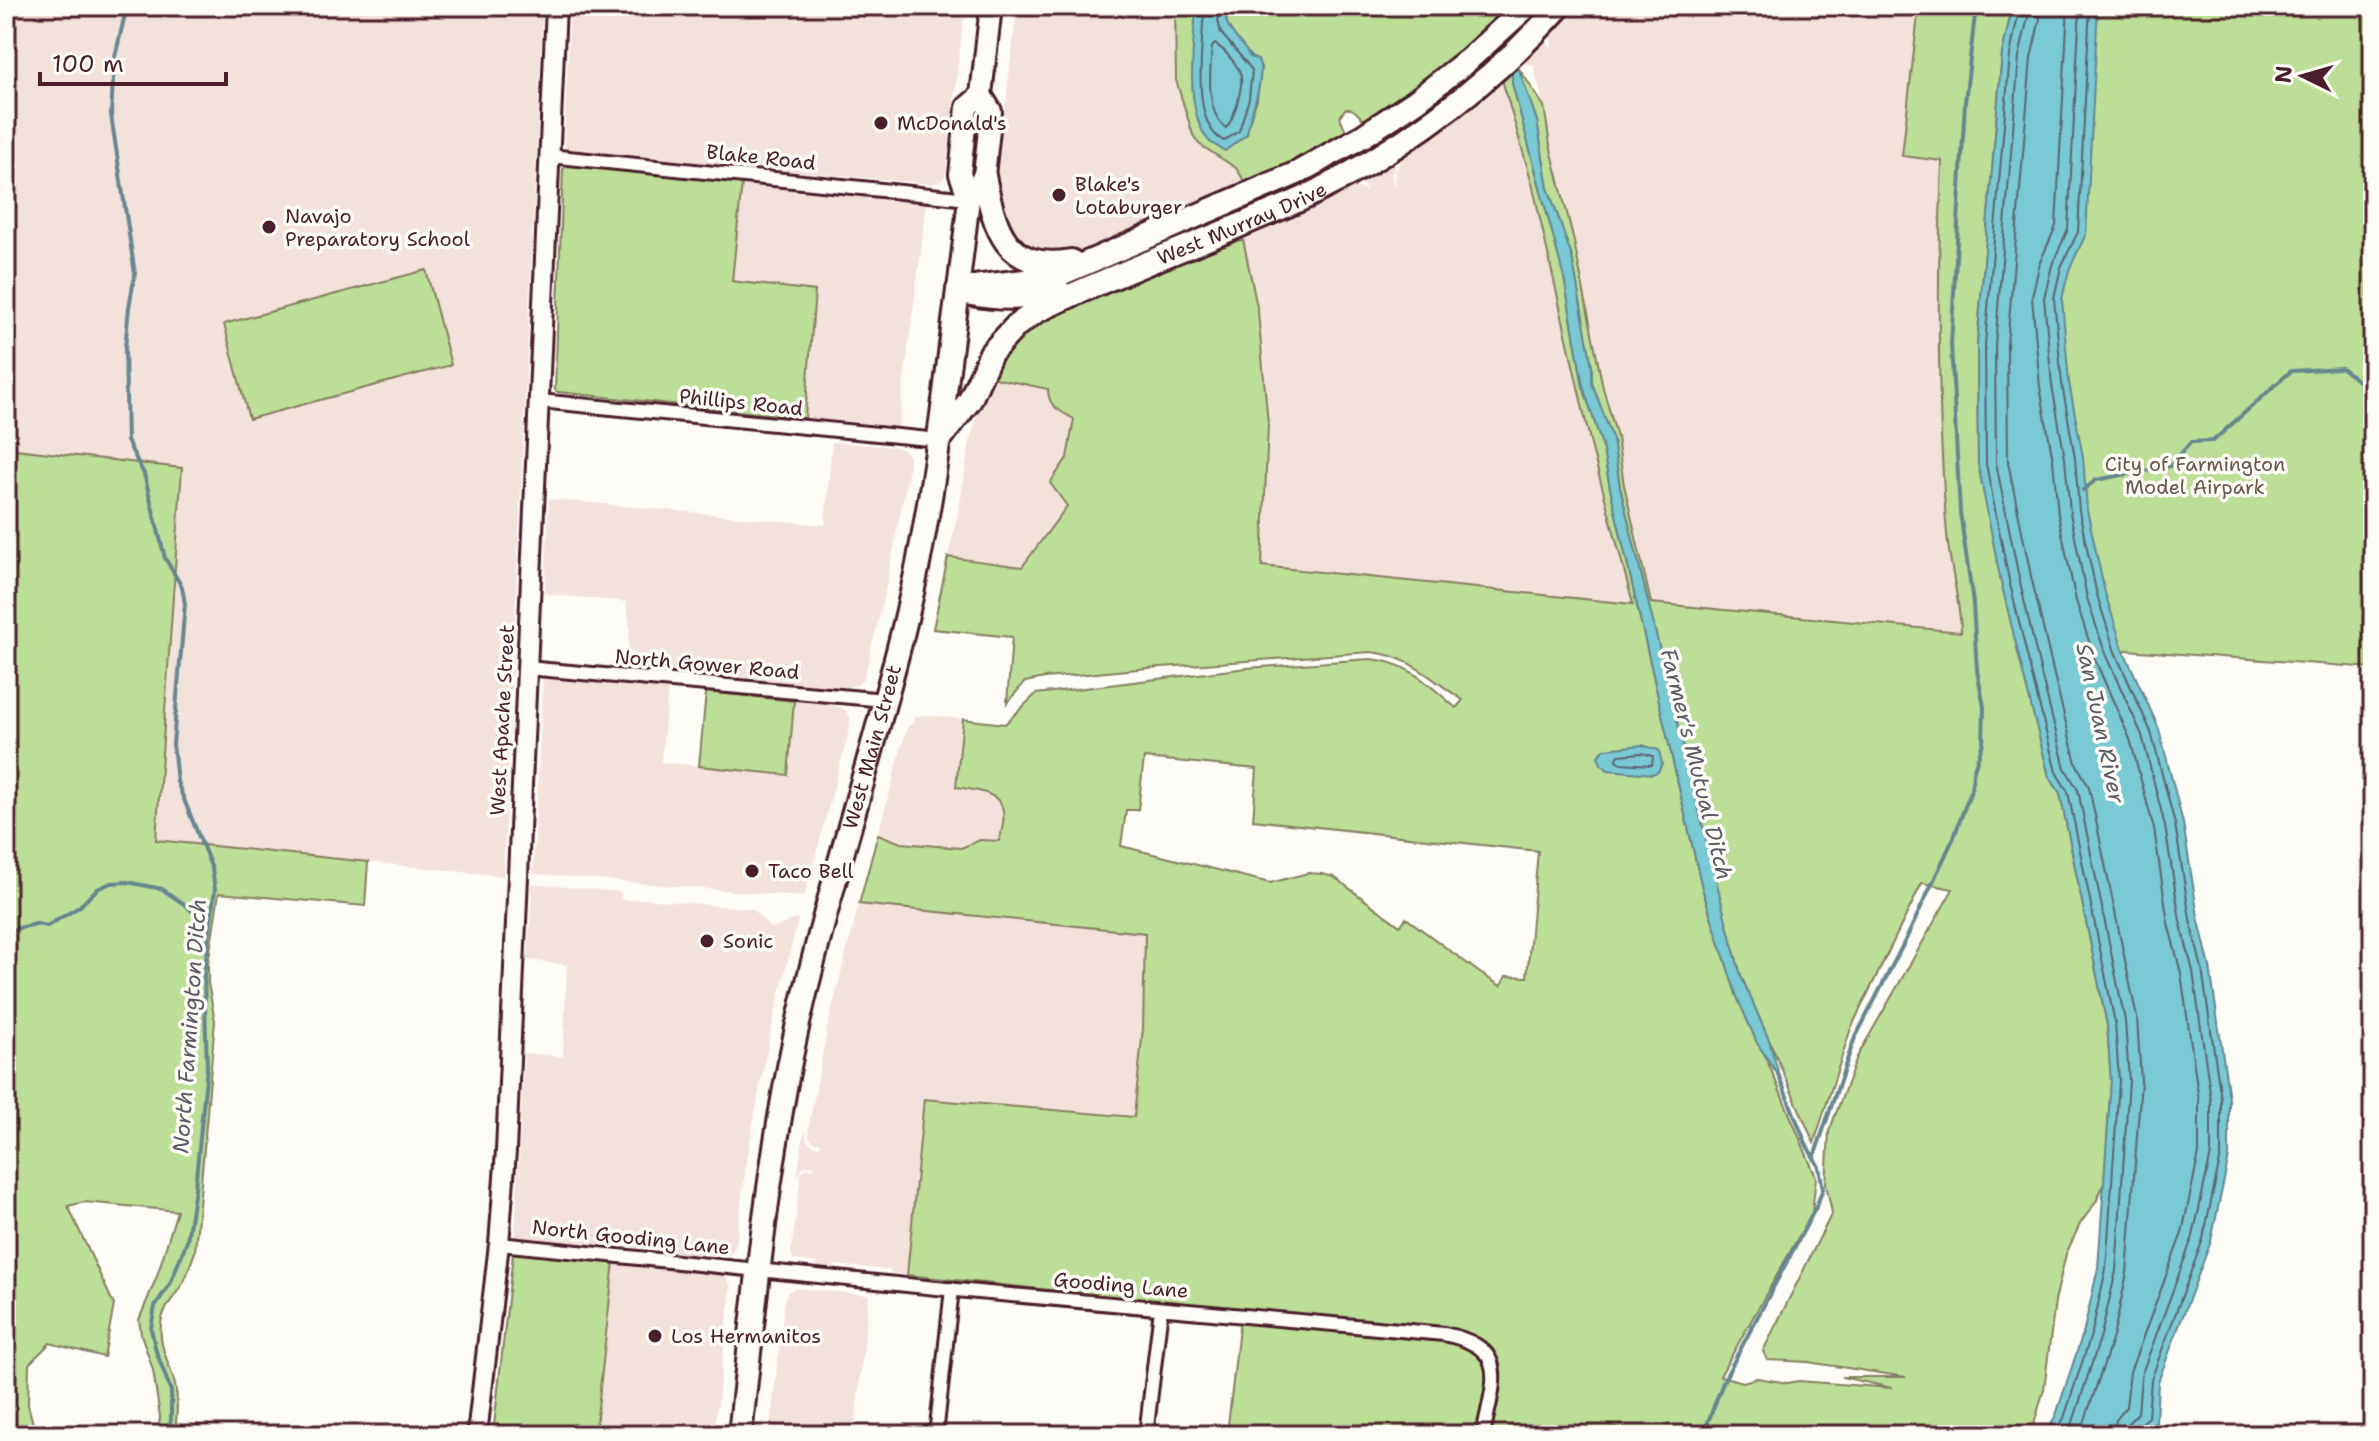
<svg xmlns="http://www.w3.org/2000/svg" width="2379" height="1441" font-family="'Shantell Sans',sans-serif">
  <style>
    .built { fill: #f3e1db }
    .green { fill: #bdde97; stroke: #847e61; stroke-width: 2; fill-rule: evenodd }
    .water { fill: #79cad4; stroke: #668690; stroke-width: 2 }
    .lines { fill: none; stroke-linecap: round; stroke-linejoin: round }
    .shore { stroke: #5d636f; stroke-width: 2 }
    .stream { stroke: #668690; stroke-width: 4 }
    .minor-casing { stroke: #4a1f2b; stroke-width: 18 }
    .secondary-casing { stroke: #4a1f2b; stroke-width: 24 }
    .primary-casing { stroke: #4a1f2b; stroke-width: 26 }
    .trunk-casing { stroke: #4a1f2b; stroke-width: 28 }
    .minor { stroke: #fdfcf7; stroke-width: 12 }
    .secondary { stroke: #fdfcf7; stroke-width: 18 }
    .primary { stroke: #fdfcf7; stroke-width: 20 }
    .trunk { stroke: #fdfcf7; stroke-width: 22 }
    .poi-dot { fill: #4a1f2b; stroke: #fdfcf7; stroke-width: 3 }
    .labels { text-anchor: middle; stroke-width: 7; stroke-linejoin: round; paint-order: stroke }
    .poi-label { font-size: 20px; fill: #4a1f2b; stroke: #fdfcf7; text-anchor: start }
    .street-label { font-size: 20px; fill: #4a1f2b; stroke: #fdfcf7 }
    .park-label { font-size: 20px; fill: #6c584b; stroke: #fdfcf7 }
    .water-label { font-size: 22px; font-style: italic; fill: #5a5b66; stroke: #fdfcf7 }
  </style>
  <rect width="100%" height="100%" fill="#fdfcf7"/>
  <filter id="ink" filterUnits="userSpaceOnUse"><feTurbulence type="fractalNoise" baseFrequency=".0125" numOctaves="2"/><feDisplacementMap in="SourceGraphic" scale="16" xChannelSelector="R" yChannelSelector="G"/><feConvolveMatrix kernelMatrix="1 2 1 2 8 2 1 2 1" color-interpolation-filters="sRGB"/></filter>
  <g filter="url(#ink)">
    <path class="built" d="M6,6H543L503,876L156,840L182,468L6,448Z
      M570,6H965L945,176L939,182L932,184L566,150L564,147Z
      M1017,6H1175L1176,80L1199,144L1236,168L1249,188L1077,252L1052,259L1009,241L996,189Z
      M1576,6H1919L1902,156L1942,161L1939,234L1947,537L1962,632L1651,603L1624,485L1617,437L1603,388L1573,237L1550,145L1544,106L1533,65L1519,63L1550,30L1547,41L1550,47L1552,46L1551,34Z
      M1503,83L1532,183L1591,445L1633,604L1262,566L1268,424L1258,312L1243,239L1328,202L1355,186L1367,192L1362,184H1353L1398,156L1392,174L1393,186H1395L1396,170L1402,158L1484,97L1486,98Z
      M742,183L896,198L927,204L898,426L805,418L815,291L732,281Z
      M988,374L996,379L1049,389L1053,406L1074,419L1067,458L1050,483L1068,506L1022,568L948,557L961,498L970,441Z
      M832,442L896,447L904,451L909,457V468L884,597L864,677L859,684L848,687L812,688L626,670L630,629L626,602L545,594L549,499L825,525Z
      M543,679L609,681L668,688L661,762L787,775L794,701L833,705L844,709L850,717V727L805,895L802,897L533,874Z
      M924,715L963,719L956,787L985,791L1001,802L1004,812V824L999,841L980,840L961,848L901,843L878,834L907,728L915,721L914,717Z
      M532,884L621,892V900L646,899L753,909L771,929L795,919H798L773,1021L761,1080L746,1164L736,1244L733,1251L728,1256L716,1258L515,1238L524,1053L563,1057L567,965L528,960Z
      M859,904L1145,933L1143,1028L1134,1117L924,1099L907,1275L890,1273L891,1271L889,1270L834,1265V1268L816,1267L817,1263L794,1260L791,1252L801,1174L805,1169L814,1168L813,1165L804,1166L797,1177L805,1130L807,1141L814,1146H820L821,1143L815,1142L810,1139L808,1130L829,1020Z
      M614,1261L717,1273L725,1276L729,1282L731,1287L714,1435H595Z
      M795,1288L869,1295L854,1435H769L785,1298L788,1292Z"/>
    <path class="green" d="M1175,6H1196L1193,87L1228,148L1247,134L1248,123L1257,100L1261,67C1252,59 1229,32 1226,20L1233,6H1494L1498,18C1480,27 1469,44 1455,57C1428,81 1398,102 1367,122C1358,118 1357,107 1345,109L1340,117L1346,131L1345,135L1306,157L1247,185L1236,168L1199,144L1193,135L1176,80Z
      M1919,6H2010L2011,13L2002,54L1977,344L1978,465L2053,6H2373V668L2016,642L2049,776L2060,793L2107,1025L2111,1081L2104,1184L2096,1202L2080,1224L2066,1254L2055,1301L2044,1389L2031,1435H1227L1241,1310L907,1275L924,1099L1134,1117L1143,1028L1145,933L859,904L878,834L901,843L961,848L980,840L999,841C1012,797 996,793 956,787L963,719L1005,724L1036,694L1247,668L1370,659C1409,662 1428,684 1456,708L1463,700C1431,680 1411,656 1371,652L1148,668L1045,678L1025,682L1007,703L1012,637L933,629L948,557L1022,567L1067,506L1050,483L1067,458L1074,419C1060,411 1048,407 1048,389L990,377V370L1036,320L1103,295L1107,290L1243,239L1258,312L1268,424L1262,566L1633,604L1591,445L1532,183L1503,83V79L1512,72V83L1564,277L1583,386L1602,445L1610,488L1702,888L1737,997L1764,1053L1816,1177L1812,1213L1720,1376L1743,1382L1757,1378L1788,1383L1798,1381L1892,1388L1842,1377H1906L1808,1362L1767,1360L1763,1351L1832,1213L1826,1184L1829,1132L1857,1057L1953,889L1922,883L1851,1028L1814,1143L1741,976L1727,925L1620,487L1613,440L1592,383V367L1572,257L1548,188L1537,121L1518,67L1544,106L1550,145L1573,237L1603,388L1617,437L1624,485L1651,603L1961,632C1960,600 1950,568 1947,535C1937,411 1937,285 1942,161L1902,156ZM1144,758L1257,769L1253,820L1538,851L1527,977L1506,976L1501,986L1480,973L1406,918L1400,926L1334,877L1322,874L1308,873L1270,883L1121,846L1126,810H1138Z
      M568,165L742,183L732,281L815,291L805,418L558,392L555,390L563,169Z
      M426,270L451,365L249,419L224,324Z
      M6,448L182,468L156,840L368,862L365,906L219,893L208,964V983L215,1021L195,1252C191,1261 189,1272 184,1281C176,1296 162,1308 161,1325C158,1346 171,1366 175,1385C179,1401 176,1419 175,1435H158L160,1417L153,1370L141,1334L139,1320L157,1276L177,1211L85,1202L68,1206L114,1305L104,1357L50,1343L29,1364L28,1405L36,1435H19L6,1398Z
      M706,692L794,701L788,775L699,766Z
      M522,1251L614,1261L595,1435H493L513,1254Z"/>
    <path class="water" d="M1196,6H1233L1226,20C1230,35 1243,43 1250,57L1258,60C1267,77 1249,115 1247,134L1225,151C1220,148 1213,145 1209,141C1183,110 1194,44 1196,6Z
      M2010,6H2098L2086,234L2069,270L2062,299L2069,383L2083,457L2087,510L2105,593L2123,649L2159,729L2183,823L2198,917L2210,967L2229,1099V1156L2211,1241L2158,1382L2156,1423L2142,1435H2045L2056,1415L2084,1330L2098,1268L2111,1081L2107,1025L2060,793L2049,776L2025,682L2001,582L1978,465L1977,344L2002,54L2011,13Z
      M1518,67L1537,121L1548,188L1572,257L1592,367V383L1613,440L1620,487L1727,925L1741,976L1769,1040L1780,1078L1757,1043L1737,997L1702,888L1610,488L1602,445L1583,386L1564,277L1512,83V72Z
      M1642,745L1659,750L1662,764L1658,772L1652,774L1608,770L1601,764L1598,756L1605,749Z"/>
    <g class="lines">
      <path class="shore" d="M1204,6C1204,38 1188,124 1224,141L1239,131L1249,99L1252,70L1221,33L1218,20L1224,6
        M2018,6V15L2010,55L1985,344L1986,464L2009,580L2033,680L2056,772L2068,792L2115,1023L2119,1081L2106,1269L2092,1332L2064,1418L2054,1435
        M2028,6V17L2019,57L1995,345L1996,463L2019,578L2042,678L2065,768L2078,790L2125,1021L2129,1081L2116,1271L2101,1335L2073,1422L2066,1435
        M2040,6V19L2031,58L2007,345L2008,462L2031,576L2054,675L2076,763L2089,787L2137,1018L2141,1081L2127,1273L2113,1337L2080,1435
        M2068,6L2056,226L2040,262L2032,297L2040,387L2053,460L2058,514L2076,601L2095,660L2130,739L2154,829L2168,923L2181,973L2199,1101V1153L2182,1233L2130,1372L2126,1407L2116,1420L2113,1435
        M2080,6L2068,229L2052,265L2044,298L2052,385L2065,459L2070,512L2087,598L2106,656L2142,735L2165,826L2180,921L2193,971L2211,1100V1154L2193,1236L2141,1376L2138,1413L2128,1423L2125,1435
        M2090,6L2078,232L2061,267L2054,298L2062,384L2075,458L2079,511L2097,595L2115,652L2151,732L2175,824L2190,919L2202,969L2221,1099V1155L2203,1239L2151,1380L2148,1418L2137,1427L2135,1435
        M1215,44C1223,48 1237,64 1240,73C1245,84 1233,121 1226,128C1205,112 1210,71 1212,47Z
        M1642,753L1653,756L1652,765L1620,763L1616,760L1619,755Z"/>
      <path class="stream" d="M127,6L114,61L111,115L135,274L129,307L125,348L127,441L144,474L165,558L182,587L185,604L173,744L177,782L212,869L215,890L204,974L207,1067L195,1188L187,1241L170,1284L155,1306L151,1329L156,1351L171,1391V1418L169,1435
        M2083,490L2096,480L2170,466L2191,442L2213,441L2291,371L2342,368L2373,393
        M6,931L36,924L47,926L79,907L97,889L111,883L127,882L162,889L187,906L209,929
        M1814,1157L1854,1040L1907,937L1954,837L1971,790L1974,769L1983,743L1984,707L1977,670L1973,603L1960,512L1951,344L1965,102L1976,6
        M1703,1435L1724,1380L1816,1207L1823,1189L1819,1167L1806,1144L1778,1074"/>
      <defs>
        <path id="minor" d="M549,156L969,199
          M539,401L939,440
          M526,668L885,700
          M499,1244L956,1290L1444,1334C1512,1348 1493,1381 1483,1435
          M936,1435L952,1289
          M1146,1435L1161,1309"/>
        <path id="secondary" d="M477,1435L499,1244L506,1151L556,6"/>
        <path id="primary" d="M969,199L960,174L967,107L981,95
          M958,290L969,199L984,176L991,111L981,95L991,6"/>
        <g id="trunk">
          <path d="M984,176C995,229 1005,272 1071,261"/>
          <path d="M958,290C991,283 1023,283 1056,276L1297,173L1363,136L1416,101L1468,60L1527,6"/>
          <path d="M967,293C999,300 1027,299 1060,292"/>
          <path id="s1" d="M940,439L970,400L991,353L1017,325L1037,311C1104,279 1174,253 1243,224C1265,214 1288,206 1310,195C1404,148 1490,84 1560,6"/>
          <path id="s2" d="M740,1435C755,1299 768,1162 797,1028C828,890 873,756 906,619C932,511 944,400 958,290"/>
        </g>
      </defs>
      <use href="#minor" class="minor-casing"/>
      <use href="#secondary" class="secondary-casing"/>
      <use href="#primary" class="primary-casing"/>
      <use href="#trunk" class="trunk-casing"/>
      <use href="#minor" class="minor"/>
      <use href="#secondary" class="secondary"/>
      <use href="#primary" class="primary"/>
      <use href="#trunk" class="trunk"/>
    </g>
  </g>
  <g class="poi-dot">
    <circle cx="881" cy="123" r="8"/>
    <circle cx="1059" cy="195" r="8"/>
    <circle cx="269" cy="227" r="8"/>
    <circle cx="752" cy="871" r="8"/>
    <circle cx="707" cy="941" r="8"/>
    <circle cx="655" cy="1336" r="8"/>
  </g>
  <g class="labels">
    <g class="poi-label">
      <text x="897" y="130">McDonald's</text>
      <text x="1075" y="191">Blake's<tspan x="1075" dy="23">Lotaburger</tspan></text>
      <text x="285" y="223">Navajo<tspan x="285" dy="23">Preparatory School</tspan></text>
      <text x="768" y="878">Taco Bell</text>
      <text x="723" y="948">Sonic</text>
      <text x="671" y="1343">Los Hermanitos</text>
    </g>
    <g class="street-label">
      <text transform="translate(761 157) rotate(6)" y="7">Blake Road</text>
      <text dy="7" stroke="none"><textPath href="#s1" startOffset="386">West Murray Drive</textPath></text>
      <text transform="translate(741 402) rotate(6)" y="7">Phillips Road</text>
      <text transform="translate(707 664) rotate(5)" y="7">North Gower Road</text>
      <text transform="translate(502 720) rotate(-87)" y="7">West Apache Street</text>
      <text dy="7" stroke="none"><textPath href="#s2" startOffset="702">West Main Street</textPath></text>
      <text transform="translate(631 1237) rotate(6)" y="7">North Gooding Lane</text>
      <text transform="translate(1121 1285) rotate(5)" y="7">Gooding Lane</text>
    </g>
    <g class="park-label">
      <text x="2195" y="471">City of Farmington<tspan x="2195" dy="23">Model Airpark</tspan></text>
    </g>
    <g class="water-label">
      <text transform="translate(2101 723) rotate(78)" y="8">San Juan River</text>
      <text transform="translate(1697 764) rotate(76)" y="8">Farmer's Mutual Ditch</text>
      <text transform="translate(189 1026) rotate(-86)" y="8">North Farmington Ditch</text>
    </g>
  </g>
  <rect width="2379" height="1441" fill="none" stroke="#fdfcf7" stroke-width="32"/>
  <rect x="16" y="16" width="2347" height="1409" fill="none" stroke="#4a1f2b" stroke-width="3" filter="url(#ink)"/>
  <g transform="translate(2303 76) rotate(275)" stroke="#fdfcf7" stroke-width="6" paint-order="stroke">
  <path d="M0-6L14 30L0 20L-14 30Z" fill="#4a1f2b"/>
  <text y="-12" font-size="22" font-weight="bold" text-anchor="middle" fill="#4a1f2b">N</text>
  </g>
  <path d="M40 72v12h186v-12" fill="none" stroke="#4a1f2b" stroke-width="4"/>
  <text x="52" y="72" font-size="24" fill="#4a1f2b" stroke="#fdfcf7" stroke-width="6" paint-order="stroke">100 m</text>
</svg>
